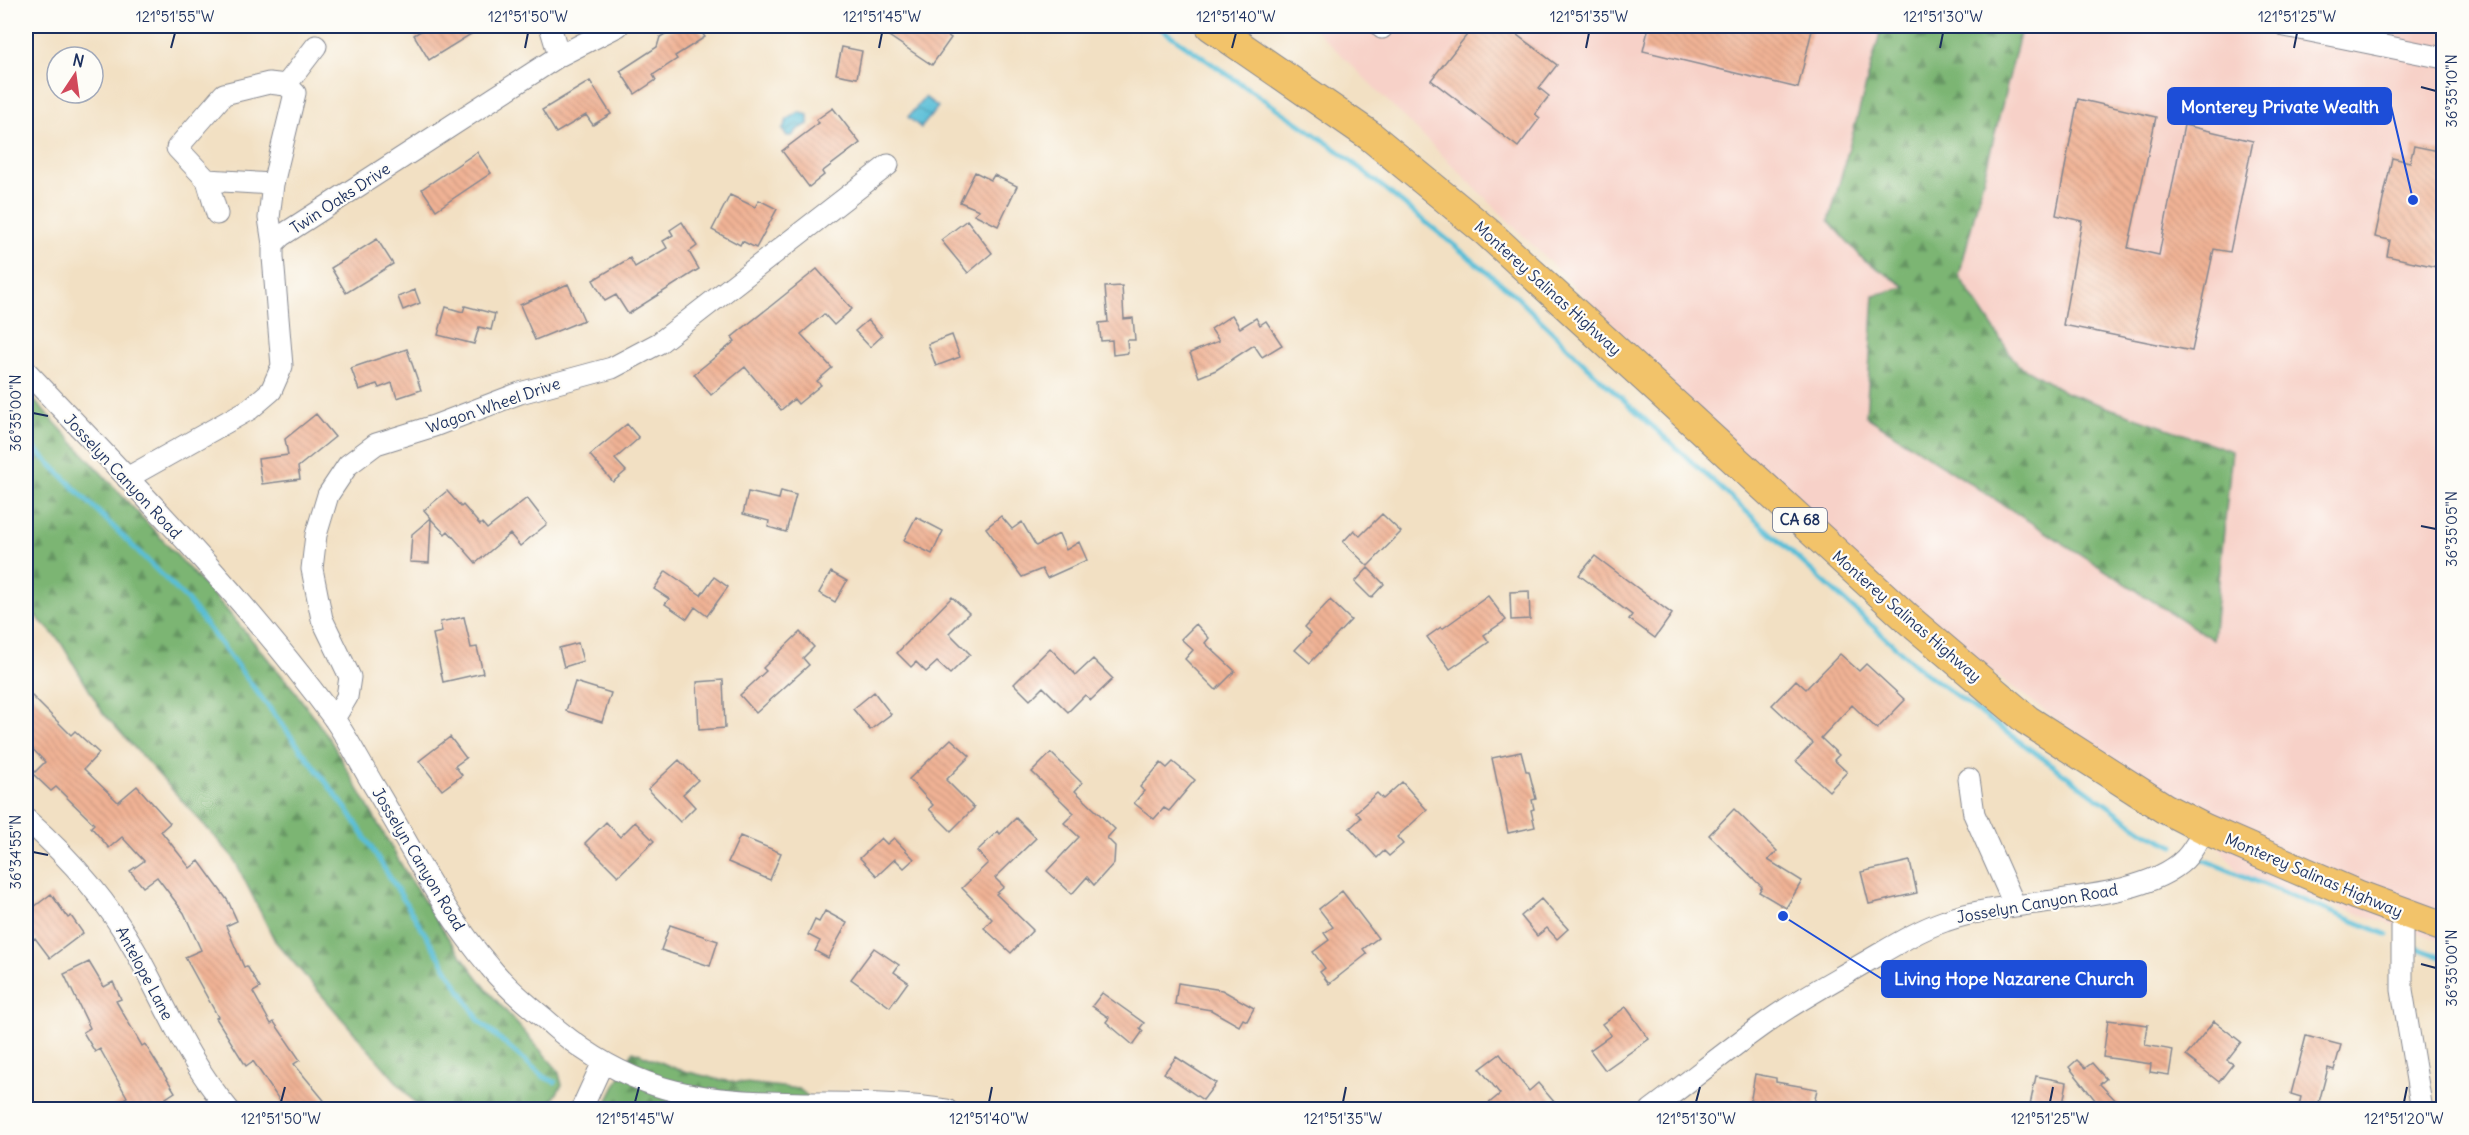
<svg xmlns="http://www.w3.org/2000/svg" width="2469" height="1135" font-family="Delius,sans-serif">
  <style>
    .built { fill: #f7d1c8 }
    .forest { fill: url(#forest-firs); stroke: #4c7268; stroke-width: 1.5 }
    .water { fill: url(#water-waves); stroke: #3a769a; stroke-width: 1.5 }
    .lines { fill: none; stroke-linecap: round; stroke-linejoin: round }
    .stream { stroke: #59bed7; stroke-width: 5 }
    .building { fill: url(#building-back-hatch) }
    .minor-casing { stroke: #868890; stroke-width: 23 }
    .highway-casing { stroke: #868890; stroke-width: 32 }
    .minor { stroke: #fff; stroke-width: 21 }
    .highway { stroke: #f2c36a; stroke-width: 30 }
    .ticks { fill: none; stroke: #1b2f5e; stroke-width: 2 }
    .labels { text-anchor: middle; stroke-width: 4.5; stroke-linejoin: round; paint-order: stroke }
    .shield { fill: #fdfcf7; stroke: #5f6c8c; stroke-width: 1.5 }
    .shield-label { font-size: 15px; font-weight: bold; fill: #1b2f5e }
    .street-label { font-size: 16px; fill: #1b2f5e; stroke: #fdfcf7 }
    .leader { fill: none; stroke: #1d4ed8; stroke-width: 2 }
    .callout-dot { fill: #1d4ed8; stroke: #fdfcf7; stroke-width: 2 }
    .callout { fill: #1d4ed8; stroke: #1d4ed8; stroke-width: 2 }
    .callout-label { font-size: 18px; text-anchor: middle; font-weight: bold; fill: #fff }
    .neatline { fill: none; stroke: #1b2f5e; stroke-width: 2 }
    .ticks-label { font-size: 15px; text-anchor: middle; fill: #1b2f5e }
  </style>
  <defs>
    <pattern id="forest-firs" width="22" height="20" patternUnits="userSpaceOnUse" patternTransform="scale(1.5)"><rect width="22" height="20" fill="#7cb573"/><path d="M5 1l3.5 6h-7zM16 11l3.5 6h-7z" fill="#659462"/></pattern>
    <pattern id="water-waves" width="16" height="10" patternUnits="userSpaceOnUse" patternTransform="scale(1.5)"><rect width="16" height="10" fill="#59bed7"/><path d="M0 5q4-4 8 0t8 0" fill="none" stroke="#499bb2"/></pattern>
    <pattern id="building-back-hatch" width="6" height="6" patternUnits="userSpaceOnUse" patternTransform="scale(1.5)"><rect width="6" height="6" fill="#f0b294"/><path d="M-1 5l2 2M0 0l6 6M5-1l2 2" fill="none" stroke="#cd9982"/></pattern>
  </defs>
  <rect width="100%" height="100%" fill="#fdfcf7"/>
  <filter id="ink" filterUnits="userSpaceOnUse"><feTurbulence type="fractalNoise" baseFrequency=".0167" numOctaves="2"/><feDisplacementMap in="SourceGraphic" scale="12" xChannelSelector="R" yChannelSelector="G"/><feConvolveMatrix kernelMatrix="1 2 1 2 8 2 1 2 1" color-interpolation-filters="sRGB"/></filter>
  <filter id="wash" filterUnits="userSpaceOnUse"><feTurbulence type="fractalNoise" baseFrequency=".008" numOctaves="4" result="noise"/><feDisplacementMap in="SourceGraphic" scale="24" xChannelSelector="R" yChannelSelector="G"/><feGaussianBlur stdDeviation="1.35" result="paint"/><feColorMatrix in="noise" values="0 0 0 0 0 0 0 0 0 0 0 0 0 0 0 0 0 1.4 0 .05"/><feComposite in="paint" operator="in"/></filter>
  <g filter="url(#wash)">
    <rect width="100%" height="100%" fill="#f2e0c3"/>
    <path class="built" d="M1312,26H2443V941L2242,876L2205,829L1875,585Z"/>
    <path class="forest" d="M1882,26H2022L1959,276L2017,364L2067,393L2232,451L2213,640L1866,416L1874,295L1906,287L1863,259L1829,221Z
      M26,391L225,608L294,690L329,738L409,878L451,942L488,991L558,1070L562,1085L547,1109H420L275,941L233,857L103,713L60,641L26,606Z
      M633,1051L677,1069L720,1080L799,1089L823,1109L603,1110Z"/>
    <path class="water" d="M925,97L938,107L921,128L908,117Z
      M799,112L808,115V124L797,130L792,136H787L782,130L787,120Z"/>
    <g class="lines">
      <path class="stream" d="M1157,26L1336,149L1514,294L1595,374L1921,670L2143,831L2174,846
        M26,440L187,600L351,815L480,1022L544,1077L555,1082
        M2204,860L2388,935
        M2417,948L2444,958
        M614,1109L617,1110"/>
    </g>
    <g id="blocks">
      <path class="building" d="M429,26H484L429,60L414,35Z
        M678,26H697L705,37L675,56L677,59L653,75L656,80L635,94L620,71L657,47L660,37Z
        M874,26H933L951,38L932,65Z
        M1474,26H1505L1557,65L1539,88L1549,96L1535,114L1540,118L1518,147L1431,80Z
        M1649,26H1813L1798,88L1643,51Z
        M842,47L862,51L857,78L836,74Z
        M590,81L611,114L593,125L586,115L556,133L542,110Z
        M2078,99L2156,117L2128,248L2159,255L2184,125L2253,141L2230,252L2214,249L2192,351L2063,325L2082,221L2056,215Z
        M833,108L860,143L822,172L824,175L809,187L782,151L819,123L816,120Z
        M2414,146L2444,152V255L2441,268L2387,256L2390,240L2375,237L2392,158L2410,162Z
        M477,152L491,173L436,210L422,189Z
        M975,172L991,180L994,175L1017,186L998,226L974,214L979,210L960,202Z
        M730,195L755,207L759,200L777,209L756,248L742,241L740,245L712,230Z
        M967,220L992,253L968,273L941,240Z
        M682,222L697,246L689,252L699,269L628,314L616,295L605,301L593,280L630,258L635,267L667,248L663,241L673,235L670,230Z
        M377,239L393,264L346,293L331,268Z
        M817,269L852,309L834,325L824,314L801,334L832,368L817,381L821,385L798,404L794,399L781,410L745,367L711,395L694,374L735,341L732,337Z
        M568,284L584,320L535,340L520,305Z
        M1122,286L1124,319L1133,318L1135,340H1127L1128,353L1113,355L1112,340L1101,341L1099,323L1108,322L1105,287Z
        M415,290L420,303L403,310L398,297Z
        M465,306L495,314L491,330L479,327L474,344L438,335L446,307L463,312Z
        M1232,315L1240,328L1256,318L1260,325L1266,321L1282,345L1262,357L1254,345L1216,370L1199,377L1190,353L1219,341L1211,329Z
        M868,320L882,336L870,347L855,331Z
        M952,335L960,357L936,366L928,344Z
        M407,349L421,390L397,398L392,383L379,388L377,384L359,390L351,368Z
        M316,414L335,437L298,467L300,479L262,484L258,459L288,455L285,439Z
        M627,424L639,438L615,459L626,471L613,482L590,455Z
        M447,491L461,507L463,505L480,525L482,523L487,529L527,498L547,524L520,546L510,534L476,563L448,531L445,534L431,519L429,563L410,562L412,534L431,518L424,510Z
        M781,491L796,495L786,532L768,527L769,521L743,514L748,492L779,499Z
        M1382,514L1401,532L1368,566L1343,542L1354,530L1360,536Z
        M1001,516L1012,529L1022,522L1036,546L1059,534L1066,550L1079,542L1087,560L1047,578L1042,569L1022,577L986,528Z
        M916,517L943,531L932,554L904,540Z
        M1595,556L1672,614L1655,638L1629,619L1632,615L1579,575Z
        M1368,568L1384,584L1371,598L1355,582Z
        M666,571L701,595L714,577L728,587L707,616L695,607L687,619L665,604L669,599L654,589Z
        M831,572L847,581L835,602L819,593Z
        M1529,591L1530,619L1511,620L1510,592Z
        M1488,596L1506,620L1484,635L1489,642L1450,669L1427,637L1441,627L1442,629Z
        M952,597L969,613L949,633L970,654L950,674L937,662L926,672L916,662L911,667L897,653Z
        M1330,600L1351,620L1310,663L1295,650L1311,633L1305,627Z
        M464,617L471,648L477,647L483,673L443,682L433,634L442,632L440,622Z
        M1196,624L1209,638L1205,643L1235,671L1216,690L1185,659L1193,650L1181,639Z
        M800,632L814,647L803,658L809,665L756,713L740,695L766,671L763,668Z
        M578,643L583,661L564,667L559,648Z
        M1050,648L1076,675L1093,659L1113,679L1091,700L1085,695L1068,712L1043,687L1030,700L1014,684Z
        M1840,654L1859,671L1866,664L1905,700L1877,729L1852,705L1821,738L1839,755L1834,760L1847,772L1829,791L1796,761L1813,743L1772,705L1796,680L1806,689Z
        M723,680L725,728L699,730L697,682Z
        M575,682L611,693L602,722L566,711Z
        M26,690L71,735L75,731L99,753L84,769L118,802L137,786L170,823L161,831L190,868L199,861L228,901L237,921L226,926L244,967L247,966L260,988L253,992L271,1024L274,1022L300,1060L294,1064L332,1110H286L253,1061L246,1066L216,1018L218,1017L185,957L201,950L184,913L157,877L143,887L130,871L144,861L122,837L109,848L91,827L94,824L56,787L51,791L33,774L45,762L26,742Z
        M874,692L891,714L870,730L853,709Z
        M450,737L466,758L455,766L462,775L442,790L419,761Z
        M951,739L970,756L946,780L974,808L951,831L929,809L933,805L909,779Z
        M1521,752L1526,771H1529L1536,799L1532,800L1534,809L1531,810L1535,827L1508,833L1492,758Z
        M1051,753L1082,783L1075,791L1115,829L1107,838L1115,846L1114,863L1094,885L1087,877L1072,894L1047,871L1079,837L1064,823L1074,813L1032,772Z
        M679,760L698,780L683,794L695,807L680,822L648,789Z
        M1173,762L1195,780L1169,811L1164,808L1154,819L1134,803L1144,791L1140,787L1161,763L1167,768Z
        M1402,782L1427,810L1397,837L1403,844L1389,856L1384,851L1377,858L1350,828L1361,818L1356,812L1377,793L1383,799Z
        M1734,809L1777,851L1768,860L1802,881L1786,908L1759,892L1762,887L1709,835Z
        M1016,818L1036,838L995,878L1004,887L996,894L1033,930L1011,953L984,928L992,919L962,888L988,863L977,851L998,831L1000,834Z
        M606,822L620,837L635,822L654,841L618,876L585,843Z
        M740,836L781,853L770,880L728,862Z
        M881,838L887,844L894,838L914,859L904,868L895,859L877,876L860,858Z
        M1910,861L1917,893L1869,904L1861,872Z
        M1342,891L1378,938L1363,949L1367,954L1329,984L1320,972L1325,968L1313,952L1329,940L1324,933L1333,927L1319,909Z
        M51,894L68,918L71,916L83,933L50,958L35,938L26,945V913Z
        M1541,899L1568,929L1557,939L1547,928L1537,936L1521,916Z
        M825,911L847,923L828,958L815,951L820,941L808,935L815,920L819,922Z
        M670,925L718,941L710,966L661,950Z
        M874,948L899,965L894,972L908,982L890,1007L851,979Z
        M89,962L104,987L113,982L121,999L116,1001L142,1046L145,1044L175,1092L166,1098L174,1110H107L127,1097L100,1049L95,1052L83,1032L90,1028L64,974Z
        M1178,983L1222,990L1254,1008L1247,1021L1243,1019L1239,1026L1211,1010L1175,1004Z
        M1102,993L1144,1023L1140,1028L1143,1031L1133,1045L1106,1022L1109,1018L1092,1006Z
        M1626,1007L1649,1039L1605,1070L1590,1050L1611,1035L1602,1024Z
        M2108,1020L2148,1025L2145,1045L2173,1050L2169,1075L2150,1072L2151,1064L2103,1057Z
        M2214,1021L2241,1042L2227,1060L2233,1064L2219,1082L2186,1056Z
        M2306,1036L2341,1045L2334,1070L2328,1068L2317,1110H2298L2301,1097L2291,1094Z
        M1500,1054L1529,1091L1538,1083L1561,1110H1481L1500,1094L1480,1069Z
        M1176,1057L1216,1083L1203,1100L1164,1073Z
        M2077,1060L2085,1068L2092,1063L2106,1079L2100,1084L2125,1110H2103L2069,1067Z
        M1755,1074L1776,1078V1082L1817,1089L1813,1110H1749Z
        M2036,1076L2067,1082L2062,1110H2029Z"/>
    </g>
  </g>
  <g filter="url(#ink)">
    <use href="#blocks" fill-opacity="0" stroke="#868890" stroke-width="1.5"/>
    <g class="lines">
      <defs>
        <path id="minor" d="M550,26L559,56
          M2285,26L2444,58
          M1382,28V26
          M286,85L316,46
          M207,180L217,214
          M273,184L207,180L177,148L224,94L269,83L286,85L295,93L273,184L269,218L273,244
          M26,371C131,482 241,593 332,716C348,738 360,763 374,786C411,847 443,913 490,967C506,987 525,1003 545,1019C575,1046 608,1068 646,1082C736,1116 852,1094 947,1110
          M127,478L250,409L271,391L282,366L273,257V244L281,236L559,56L618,26
          M334,719L347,697L350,677L322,619L312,569L316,535L328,495L348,465L376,444L434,426L520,393L612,368L659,343L888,165
          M1969,779L1974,814L2014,904
          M26,819C69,857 108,901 136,952C167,1008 187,1060 229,1110
          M2402,913V990L2422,1110
          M581,1110L603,1062
          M1651,1110C1690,1081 1727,1050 1767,1022C1798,1000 1832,982 1864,963C1890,948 1916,931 1945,921C2009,897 2139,905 2185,859C2193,851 2199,839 2205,829"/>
        <path id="highway" d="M1211,26L1369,135L1488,233L1908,619L2027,720L2164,808L2205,829L2357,895L2444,927"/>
      </defs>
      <use href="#minor" class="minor-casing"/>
      <use href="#highway" class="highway-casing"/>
      <use href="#minor" class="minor"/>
      <use href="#highway" class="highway"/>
    </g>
  </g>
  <path class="ticks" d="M171,48L175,33M525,48L528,33M879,48L882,33M1232,48L1236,33M1586,48L1589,33M1940,48L1943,33M2294,48L2297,33M2421,87L2436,91M33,413L48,416M2421,526L2436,529M33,852L48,855M2421,964L2436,968M281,1102L285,1087M635,1102L639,1087M989,1102L992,1087M1343,1102L1346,1087M1696,1102L1700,1087M2050,1102L2053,1087M2404,1102L2407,1087"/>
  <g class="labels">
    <rect class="shield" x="1773" y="508" width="54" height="24" rx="4.5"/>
    <g class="shield-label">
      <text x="1800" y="525">CA 68</text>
    </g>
    <g class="street-label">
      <text transform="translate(340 198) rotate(-33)" y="6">Twin Oaks Drive</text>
      <text transform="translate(1548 288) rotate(42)" y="6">Monterey Salinas Highway</text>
      <text transform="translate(493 405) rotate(-19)" y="6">Wagon Wheel Drive</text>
      <text transform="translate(123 476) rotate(47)" y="6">Josselyn Canyon Road</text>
      <text transform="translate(1907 616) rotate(41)" y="6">Monterey Salinas Highway</text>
      <text transform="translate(419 859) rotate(59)" y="6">Josselyn Canyon Road</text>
      <text transform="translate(2314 875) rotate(23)" y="6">Monterey Salinas Highway</text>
      <text transform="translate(2037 903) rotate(-10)" y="6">Josselyn Canyon Road</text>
      <text transform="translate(145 973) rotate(62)" y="6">Antelope Lane</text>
    </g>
  </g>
  <path class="leader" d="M2413 200L2391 106M1783 916L1882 979"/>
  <g class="callout-dot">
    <circle cx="2413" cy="200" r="6"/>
    <circle cx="1783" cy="916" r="6"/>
  </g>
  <g class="callout">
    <rect x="2168" y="88" width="223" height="36" rx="6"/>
    <rect x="1882" y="961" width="264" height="36" rx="6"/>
  </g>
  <g class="callout-label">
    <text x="2280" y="113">Monterey Private Wealth</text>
    <text x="2014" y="985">Living Hope Nazarene Church</text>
  </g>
  <rect width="2469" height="1135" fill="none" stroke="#fdfcf7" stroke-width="66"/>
  <g transform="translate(75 75) rotate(13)"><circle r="28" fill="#fdfcf7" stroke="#a3aaba" stroke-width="1.5"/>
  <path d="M0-4.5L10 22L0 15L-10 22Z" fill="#d1495b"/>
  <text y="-9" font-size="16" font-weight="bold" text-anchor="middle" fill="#1b2f5e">N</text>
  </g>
  <rect x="33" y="33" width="2403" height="1069" class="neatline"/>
  <g class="ticks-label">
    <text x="175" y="22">121°51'55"W</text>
    <text x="528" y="22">121°51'50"W</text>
    <text x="882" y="22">121°51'45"W</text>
    <text x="1236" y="22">121°51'40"W</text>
    <text x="1589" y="22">121°51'35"W</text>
    <text x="1943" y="22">121°51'30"W</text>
    <text x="2297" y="22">121°51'25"W</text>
    <text transform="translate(2452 91) rotate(-90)" y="5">36°35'10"N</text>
    <text transform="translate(16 413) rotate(-90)" y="5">36°35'00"N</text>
    <text transform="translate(2452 529) rotate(-90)" y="5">36°35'05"N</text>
    <text transform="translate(16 852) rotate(-90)" y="5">36°34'55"N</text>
    <text transform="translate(2452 968) rotate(-90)" y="5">36°35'00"N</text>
    <text x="281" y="1124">121°51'50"W</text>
    <text x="635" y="1124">121°51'45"W</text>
    <text x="989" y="1124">121°51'40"W</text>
    <text x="1343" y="1124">121°51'35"W</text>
    <text x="1696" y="1124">121°51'30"W</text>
    <text x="2050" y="1124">121°51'25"W</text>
    <text x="2404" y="1124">121°51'20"W</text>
  </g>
</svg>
